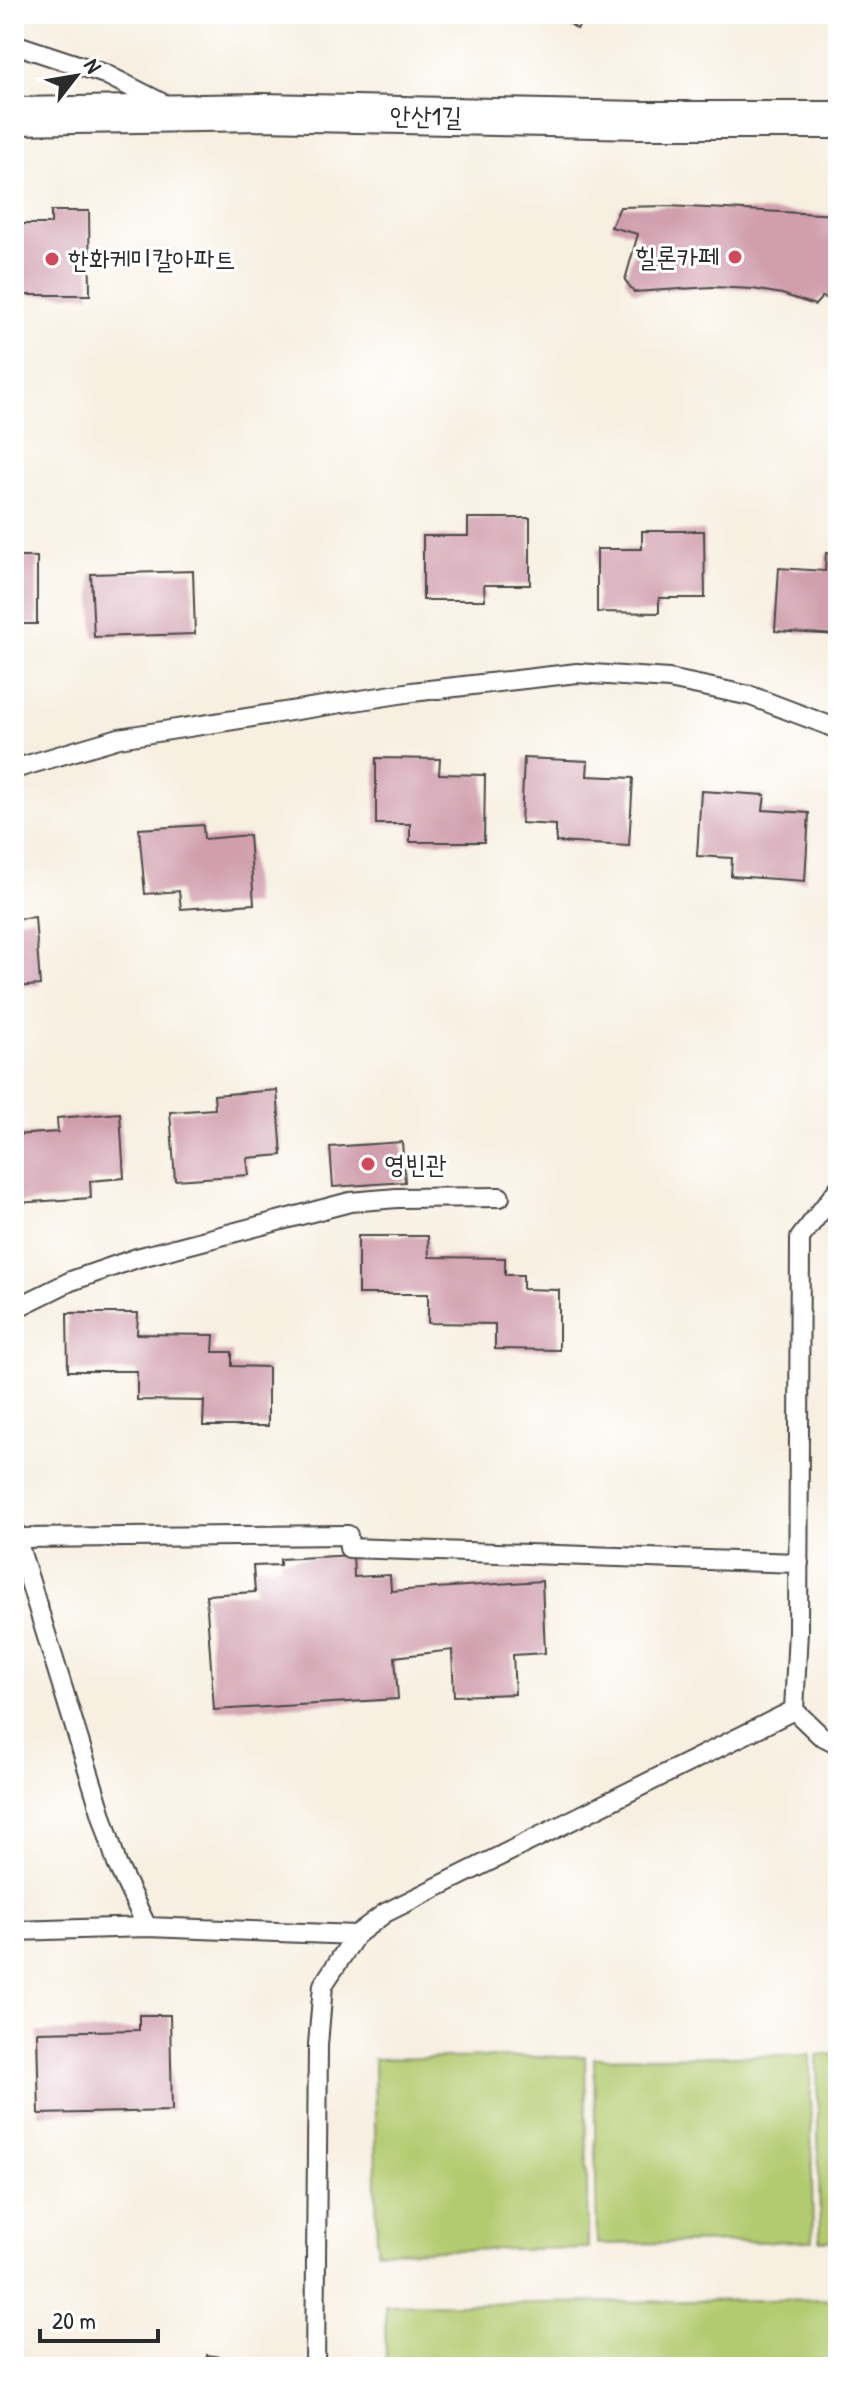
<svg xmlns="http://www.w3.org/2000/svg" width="852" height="2381" font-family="'Patrick Hand','Poor Story',sans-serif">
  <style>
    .park { fill: #b3cb70; stroke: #6f7b4e; stroke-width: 2 }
    .building { fill: #d09ead }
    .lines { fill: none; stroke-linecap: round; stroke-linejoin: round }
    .lane-casing { stroke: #4a4846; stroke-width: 22 }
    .street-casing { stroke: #4a4846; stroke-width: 40 }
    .lane { stroke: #fff; stroke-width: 18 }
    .street { stroke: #fff; stroke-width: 36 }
    .poi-dot { fill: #d1495b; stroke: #fff; stroke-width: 3 }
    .labels { text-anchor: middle; stroke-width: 6; stroke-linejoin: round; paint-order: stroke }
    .street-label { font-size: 26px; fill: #2b2b2b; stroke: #fff }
    .poi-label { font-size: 26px; fill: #2b2b2b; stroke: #fff; text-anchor: start }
  </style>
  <rect width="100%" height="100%" fill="#fff"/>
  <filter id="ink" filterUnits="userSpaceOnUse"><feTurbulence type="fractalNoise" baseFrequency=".0125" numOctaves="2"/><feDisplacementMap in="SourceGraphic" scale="16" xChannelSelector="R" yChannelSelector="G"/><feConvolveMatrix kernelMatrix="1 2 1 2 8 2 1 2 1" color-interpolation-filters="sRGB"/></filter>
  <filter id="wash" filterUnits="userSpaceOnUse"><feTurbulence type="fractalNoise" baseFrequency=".006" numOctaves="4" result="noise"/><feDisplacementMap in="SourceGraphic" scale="32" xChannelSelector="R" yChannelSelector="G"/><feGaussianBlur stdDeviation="1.8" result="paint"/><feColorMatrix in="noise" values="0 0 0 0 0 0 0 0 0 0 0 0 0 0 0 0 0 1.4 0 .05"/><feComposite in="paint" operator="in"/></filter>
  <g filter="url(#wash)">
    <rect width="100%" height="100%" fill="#f7efe0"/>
    <path class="park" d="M838,2054V2240L820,2241L817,2055Z
      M810,2055L813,2241L597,2244L594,2058Z
      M585,2056L588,2248L377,2251L374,2059Z
      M838,2299V2367H386L385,2305Z"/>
    <g id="blocks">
      <path class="building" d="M557,14H588L577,29Z
        M668,206L838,215V300L822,297L815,305L782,294L753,289L712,287L634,292L625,280L638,234L611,227L620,207Z
        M51,211H89L90,295H14V213H21V224H51Z
        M468,518H530V585H484L485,600H423V536H468Z
        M642,531H704L705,598H659V613L597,612V549H642Z
        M826,553L838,554L837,635L775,631L779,568L825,571Z
        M14,557H37V624H14Z
        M193,571L195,634L94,637L91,574Z
        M376,758L440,759L439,774L485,775L484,842H410V824H376Z
        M524,758L588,761L587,776L633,778L629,846L556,842V825L521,823Z
        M701,791L765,795L763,810L809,813L805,881L731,876L732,858L697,856Z
        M203,825L204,839L249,835L254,904L181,909L179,891L145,894L139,829Z
        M35,917L40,985L14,987V919Z
        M277,1090L282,1155L247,1158L249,1175L175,1180L170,1112L215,1109L214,1095Z
        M120,1113L124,1178L90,1181L91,1198L17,1203L14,1135L58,1132L57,1118Z
        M402,1142L405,1182L333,1187L330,1147Z
        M358,1236H428L429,1257L505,1258V1275H523V1289L559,1290V1350L495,1349V1324L428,1323V1294H358Z
        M67,1313H138L137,1334L214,1335L213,1352H232V1366L268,1367V1426H203L204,1401L137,1400V1371H68Z
        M353,1555L354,1577L390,1575L391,1591L542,1581L545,1653L513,1655L515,1694L454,1696L452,1650L395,1657L398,1699L214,1710L206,1595L255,1592L253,1566L280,1565V1559Z
        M139,2015H170L172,2111L39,2114L37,2032L139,2030Z
        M207,2355L259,2362L258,2367H206Z"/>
    </g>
  </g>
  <g filter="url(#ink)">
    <use href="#blocks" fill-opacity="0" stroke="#4a4846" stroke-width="2"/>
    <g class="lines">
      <defs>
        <path id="lane" d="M14,44L105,74L168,106
          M14,769L119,738L412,692L577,673L669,679L751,696L838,729
          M14,1309L71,1281L137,1258L350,1202L397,1198L500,1197
          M14,1530L117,1864L147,1927
          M17,1538L348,1535L349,1548L799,1563
          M794,1710L798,1631L800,1238L838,1189
          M14,1931L147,1927L356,1935
          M315,2367L318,2045L323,1985L356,1935L385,1913L794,1710L820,1735L838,1744"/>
        <path id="street" d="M14,116L262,112L642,120H838"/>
      </defs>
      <use href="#lane" class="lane-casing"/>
      <use href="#street" class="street-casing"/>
      <use href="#lane" class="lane"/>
      <use href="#street" class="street"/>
    </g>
  </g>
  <g class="poi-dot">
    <circle cx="735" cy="257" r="8"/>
    <circle cx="52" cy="259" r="8"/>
    <circle cx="368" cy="1164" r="8"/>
  </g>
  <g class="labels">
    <g class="street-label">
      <text transform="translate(426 116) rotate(1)" y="9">안산1길</text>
    </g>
    <g class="poi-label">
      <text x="719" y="266" text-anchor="end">힐론카페</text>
      <text x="68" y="268">한화케미칼아파트</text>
      <text x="384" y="1173">영빈관</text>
    </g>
  </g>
  <rect width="852" height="2381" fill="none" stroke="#fff" stroke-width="48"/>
  <g transform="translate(76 76) rotate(59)" stroke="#ffffff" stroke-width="6" paint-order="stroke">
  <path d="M0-6L14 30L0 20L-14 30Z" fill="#2b2b2b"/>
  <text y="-12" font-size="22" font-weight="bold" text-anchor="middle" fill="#2b2b2b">N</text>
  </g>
  <path d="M40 2329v12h118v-12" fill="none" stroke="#2b2b2b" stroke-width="4"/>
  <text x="52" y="2329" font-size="24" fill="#2b2b2b" stroke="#ffffff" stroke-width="6" paint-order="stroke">20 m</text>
</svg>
